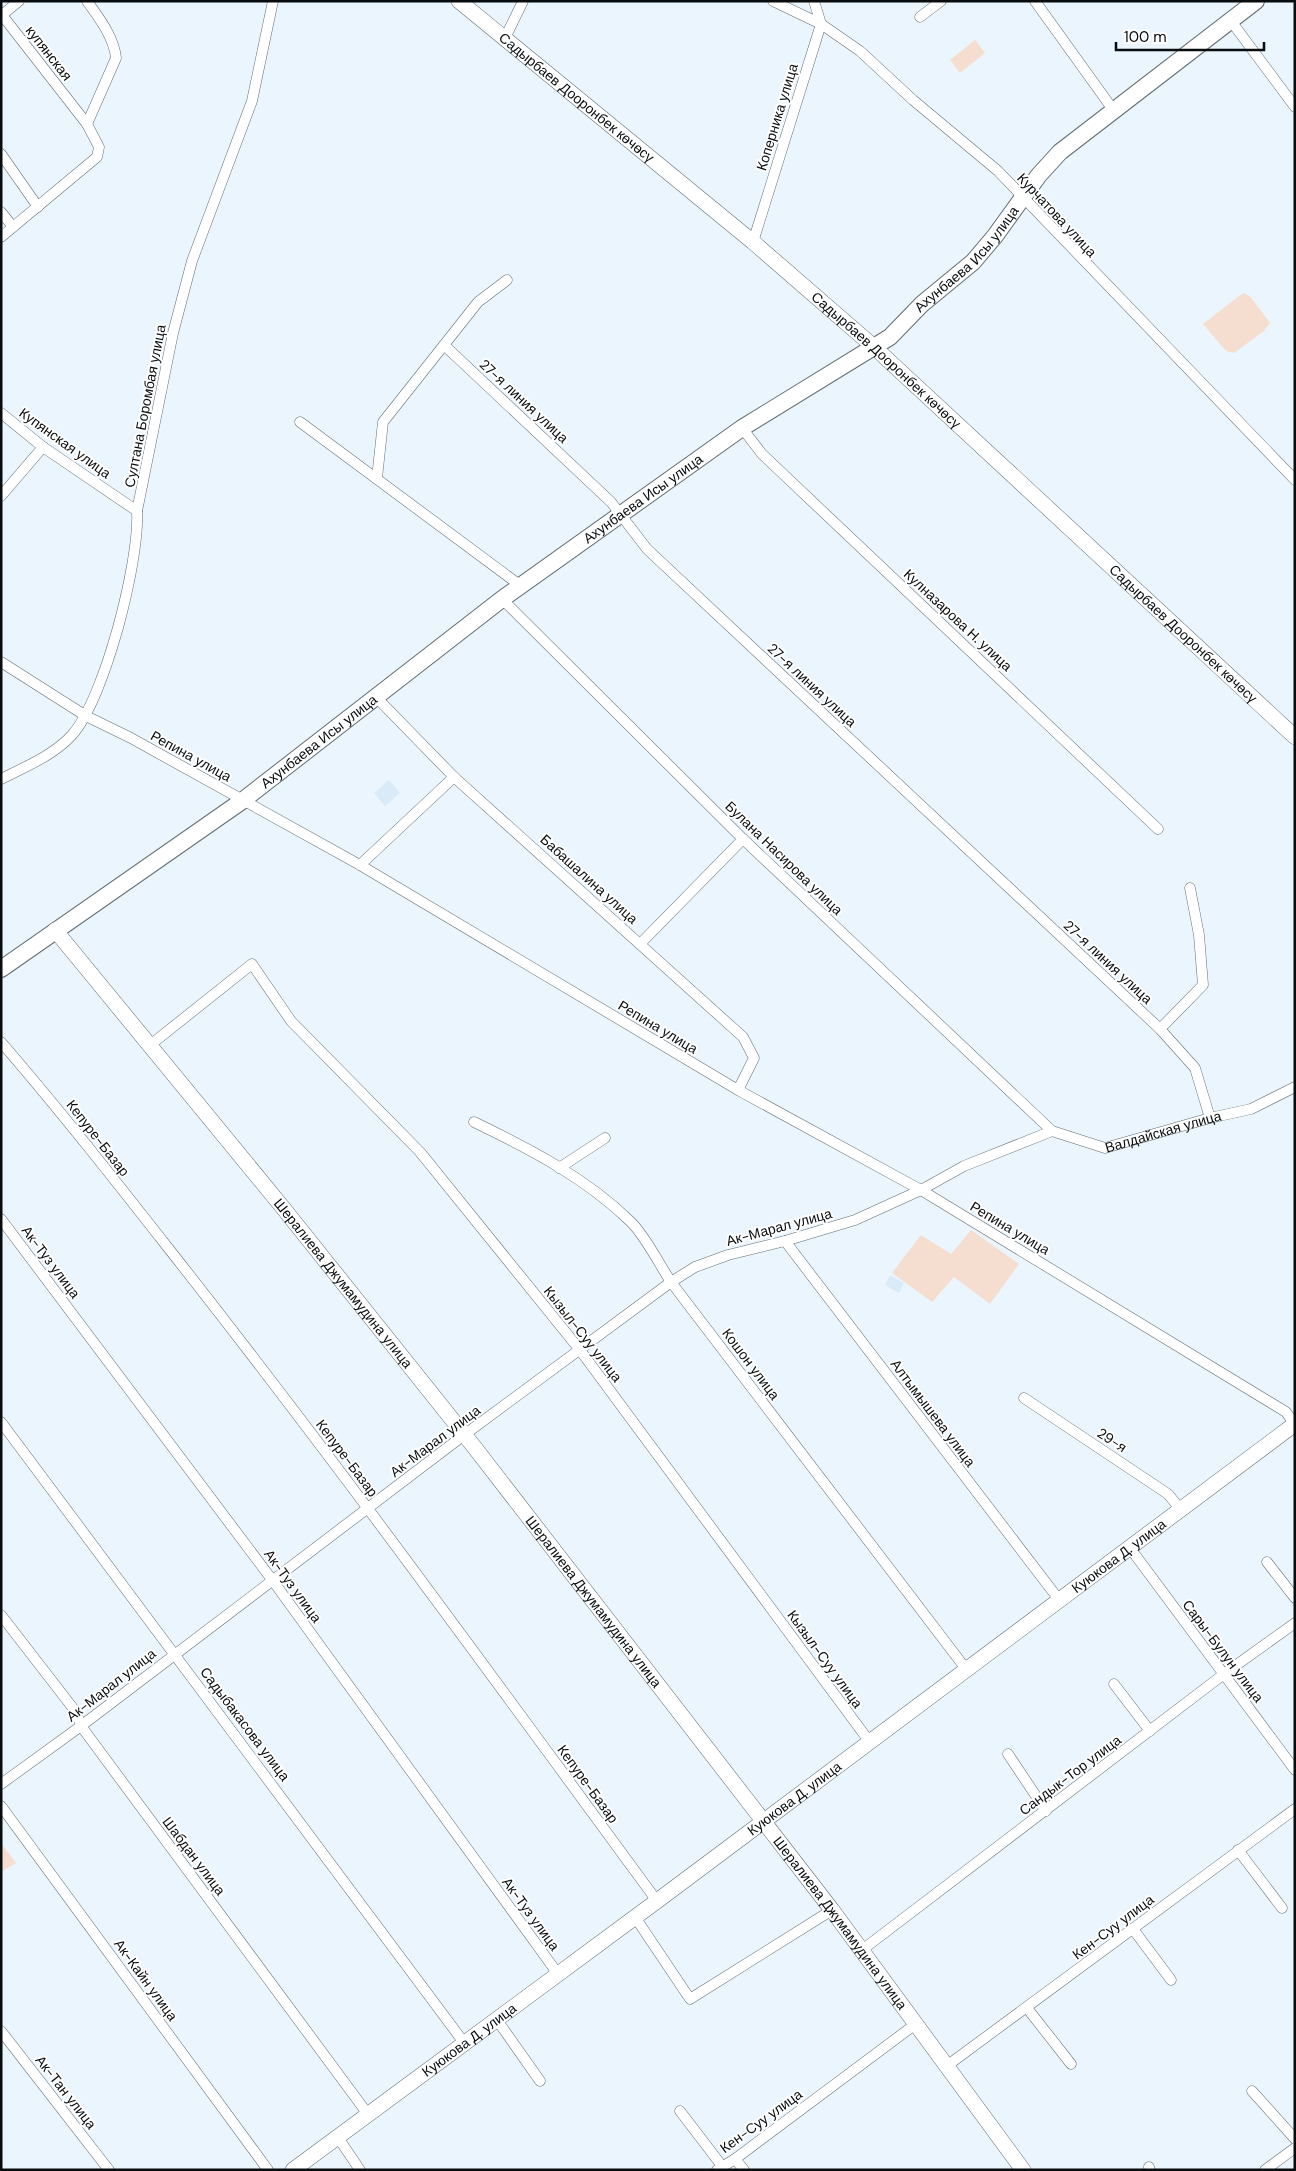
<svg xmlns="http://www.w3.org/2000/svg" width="1296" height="2171" font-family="'DM Sans',sans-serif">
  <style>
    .built { fill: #d9eaf8 }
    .green { fill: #f5ded0 }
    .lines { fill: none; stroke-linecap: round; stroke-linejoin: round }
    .street-casing { stroke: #636d74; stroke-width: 11 }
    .secondary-casing { stroke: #636d74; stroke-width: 16 }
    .primary-casing { stroke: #636d74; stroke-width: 18 }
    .street { stroke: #fff; stroke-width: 10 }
    .secondary { stroke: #fff; stroke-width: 15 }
    .primary { stroke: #fff; stroke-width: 16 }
    .labels { text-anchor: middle; stroke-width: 4; stroke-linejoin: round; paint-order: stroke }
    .street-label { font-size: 14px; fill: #080c0e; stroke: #fff }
  </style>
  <rect width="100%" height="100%" fill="#eaf5fd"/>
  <path class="built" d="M389,780L400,793L385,806L374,793Z
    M890,1275L904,1283L899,1293L885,1285Z"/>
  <path class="green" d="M975,40L985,53L960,73L950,60Z
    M1243,293L1250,296L1270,323L1264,331L1234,353L1226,351L1203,324Z
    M971,1230L1019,1264L990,1304L954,1277L932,1302L892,1273L921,1235L951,1254Z
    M1,1843L16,1863L1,1872Z"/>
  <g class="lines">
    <defs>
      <g id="street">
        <path d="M19,1L2,15L87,124"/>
        <path d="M773,1L821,24L860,51L913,100L998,171L1295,480"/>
        <path d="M1035,1L1114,111"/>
        <path d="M920,17L941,1"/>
        <path d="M1231,21L1295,107"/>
        <path d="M505,38L523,1"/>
        <path d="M1,154L38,207"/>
        <path d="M1,212L13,227"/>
        <path d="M1,237L97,157L99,147L87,124L116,58C114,37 99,18 87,1"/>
        <path d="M753,242L821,24L814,1"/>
        <path d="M507,280L478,302L444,345L611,502L647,549L1160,1029L1195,1068L1210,1118"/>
        <path d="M1,413L43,447L137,511"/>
        <path d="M300,422L521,586"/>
        <path d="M742,428L762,454L1158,829"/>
        <path d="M377,478L383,422L444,345"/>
        <path d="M1,496L43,447"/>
        <path d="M502,599L743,839L1052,1131"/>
        <path d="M1,662L86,716L131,738L360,865L738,1090L921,1190L1286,1412L1295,1425"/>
        <path d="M376,697L454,777L743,1037L754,1058L738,1090"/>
        <path d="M1,779C25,767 54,755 72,735C105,698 140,560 137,511L173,333L192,261L252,101L273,1"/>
        <path d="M360,865L454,777"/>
        <path d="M640,944L743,839"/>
        <path d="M1160,1029L1203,985L1199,935L1190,888"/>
        <path d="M1,1042C59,1109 114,1179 169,1249C337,1462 496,1682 657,1901"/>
        <path d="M149,1046L252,964L291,1021L420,1152L580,1350L869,1741"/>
        <path d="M474,1122C530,1149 586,1178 631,1222C646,1237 659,1264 671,1282L966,1669"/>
        <path d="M559,1168L605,1138"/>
        <path d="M1,1219L273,1581L558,1974"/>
        <path d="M785,1241L1060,1601"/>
        <path d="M1024,1398L1168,1494L1181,1510"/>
        <path d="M1,1422L465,2044"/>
        <path d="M1130,1548L1295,1770"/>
        <path d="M1267,1562L1295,1598"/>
        <path d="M1,1615L76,1712L81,1726L367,2113"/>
        <path d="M1114,1684L1150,1731"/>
        <path d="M1008,1754L1046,1811"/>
        <path id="s1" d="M1,1784L81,1726L464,1435L671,1282L695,1267L728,1255L785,1241L855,1220L921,1190L964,1166L1052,1131L1105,1148L1210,1118L1251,1109L1295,1087"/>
        <path d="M1,1806L268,2170"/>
        <path d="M1238,1850L1282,1908"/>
        <path d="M635,1917L690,1999L832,1910"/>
        <path d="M1133,1929L1171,1980"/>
        <path d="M862,1950L1224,1674L1295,1623"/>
        <path d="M1027,2008L1071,2064"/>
        <path d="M497,2020L540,2081"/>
        <path d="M1,2031L109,2170"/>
        <path d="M948,2065L1295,1809"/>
        <path d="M1252,2091L1295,2139"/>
        <path d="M680,2111L722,2166"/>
        <path d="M337,2136L360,2170"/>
        <path d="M735,2159L744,2170"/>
        <path d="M1149,2167L1150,2170"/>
        <path d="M717,2170L735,2159L917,2023"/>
        <path d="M1265,2170L1295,2148"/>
      </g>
      <g id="secondary">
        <path id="s2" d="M459,1L753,242L874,347L1295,737"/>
        <path id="s3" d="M55,930L284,1209L475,1448L832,1910L1023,2170"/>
        <path id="s4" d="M293,2170L657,1901L1295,1424"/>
      </g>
      <g id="primary">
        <path id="s5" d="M1,969L242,801L502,599L742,428L890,337L922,304L973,262L995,236L1039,175L1060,152L1256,1"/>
      </g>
    </defs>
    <use href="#street" class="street-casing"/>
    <use href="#secondary" class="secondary-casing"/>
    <use href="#primary" class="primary-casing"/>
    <use href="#street" class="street"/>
    <use href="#secondary" class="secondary"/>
    <use href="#primary" class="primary"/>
  </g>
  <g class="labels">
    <g class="street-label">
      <text transform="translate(49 53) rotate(52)" y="5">купянская</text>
      <text dy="5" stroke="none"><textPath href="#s2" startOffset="152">Садырбаев Дооронбек көчөсү</textPath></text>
      <text transform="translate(777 117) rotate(-73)" y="5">Коперника улица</text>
      <text transform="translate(1057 215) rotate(47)" y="5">Курчатова улица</text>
      <text dy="5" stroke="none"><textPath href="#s5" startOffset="1201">Ахунбаева Исы улица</textPath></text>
      <text dy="5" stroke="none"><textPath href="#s2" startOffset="558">Садырбаев Дооронбек көчөсү</textPath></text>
      <text transform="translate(524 401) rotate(43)" y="5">27-я линия улица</text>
      <text transform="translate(145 406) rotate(-79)" y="5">Султана Боромбая улица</text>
      <text transform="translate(65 443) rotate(36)" y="5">Купянская улица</text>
      <text dy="5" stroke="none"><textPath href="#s5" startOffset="796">Ахунбаева Исы улица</textPath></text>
      <text transform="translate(958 620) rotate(43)" y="5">Кулназарова Н. улица</text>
      <text dy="5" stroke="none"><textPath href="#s2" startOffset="962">Садырбаев Дооронбек көчөсү</textPath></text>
      <text transform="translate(812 685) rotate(43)" y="5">27-я линия улица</text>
      <text dy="5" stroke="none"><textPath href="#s5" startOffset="391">Ахунбаева Исы улица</textPath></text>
      <text transform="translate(191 756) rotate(29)" y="5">Репина улица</text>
      <text transform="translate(784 858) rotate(44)" y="5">Булана Насирова улица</text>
      <text transform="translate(589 879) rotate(42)" y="5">Бабашалина улица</text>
      <text transform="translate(1108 962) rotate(43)" y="5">27-я линия улица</text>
      <text transform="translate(658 1027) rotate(31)" y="5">Репина улица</text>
      <text dy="5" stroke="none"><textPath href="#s1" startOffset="1365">Валдайская улица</textPath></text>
      <text transform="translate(98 1138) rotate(52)" y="5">Кепуре-Базар</text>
      <text transform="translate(779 1227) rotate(-15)" y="5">Ак-Марал улица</text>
      <text transform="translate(1010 1228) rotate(31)" y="5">Репина улица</text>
      <text transform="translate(51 1262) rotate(53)" y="5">Ак-Туз улица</text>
      <text dy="5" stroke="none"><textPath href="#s3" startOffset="456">Шералиева Джумамудина улица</textPath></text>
      <text transform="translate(583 1334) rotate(52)" y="5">Кызыл-Суу улица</text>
      <text transform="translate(751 1364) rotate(53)" y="5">Кошон улица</text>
      <text transform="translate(933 1413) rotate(53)" y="5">Алтымышева улица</text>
      <text transform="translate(1112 1440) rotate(33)" y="5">29-я</text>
      <text transform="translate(435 1441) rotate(-37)" y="5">Ак-Марал улица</text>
      <text transform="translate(347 1458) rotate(53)" y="5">Кепуре-Базар</text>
      <text dy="5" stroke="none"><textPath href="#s4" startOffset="1029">Куюкова Д. улица</textPath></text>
      <text transform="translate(293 1586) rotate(54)" y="5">Ак-Туз улица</text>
      <text dy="5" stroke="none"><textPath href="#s3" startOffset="861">Шералиева Джумамудина улица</textPath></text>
      <text transform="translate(1223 1651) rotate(53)" y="5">Сары-Булун улица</text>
      <text transform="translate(825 1659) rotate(54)" y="5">Кызыл-Суу улица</text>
      <text transform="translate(111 1685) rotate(-38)" y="5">Ак-Марал улица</text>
      <text transform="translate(245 1724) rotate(53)" y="5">Садыбакасова улица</text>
      <text transform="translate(1070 1775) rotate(-37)" y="5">Сандык-Тор улица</text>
      <text transform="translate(588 1784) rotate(54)" y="5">Кепуре-Базар</text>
      <text dy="5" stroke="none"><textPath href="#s4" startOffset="624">Куюкова Д. улица</textPath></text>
      <text transform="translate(194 1856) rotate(53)" y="5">Шабдан улица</text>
      <text transform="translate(531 1914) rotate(54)" y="5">Ак-Туз улица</text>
      <text dy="5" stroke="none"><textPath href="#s3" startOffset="1266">Шералиева Джумамудина улица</textPath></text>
      <text transform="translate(1113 1927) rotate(-37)" y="5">Кен-Суу улица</text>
      <text transform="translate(146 1980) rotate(54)" y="5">Ак-Кайн улица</text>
      <text dy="5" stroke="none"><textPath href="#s4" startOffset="219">Куюкова Д. улица</textPath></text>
      <text transform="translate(66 2092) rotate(52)" y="5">Ак-Тан улица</text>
      <text transform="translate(761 2121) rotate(-36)" y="5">Кен-Суу улица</text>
    </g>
  </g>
  <rect width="1296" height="2171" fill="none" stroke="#080c0e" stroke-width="5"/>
  <path d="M1116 42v8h148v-8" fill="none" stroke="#080c0e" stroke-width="2.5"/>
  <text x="1124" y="42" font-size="15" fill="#080c0e" stroke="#ffffff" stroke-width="4" paint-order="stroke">100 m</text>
</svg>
